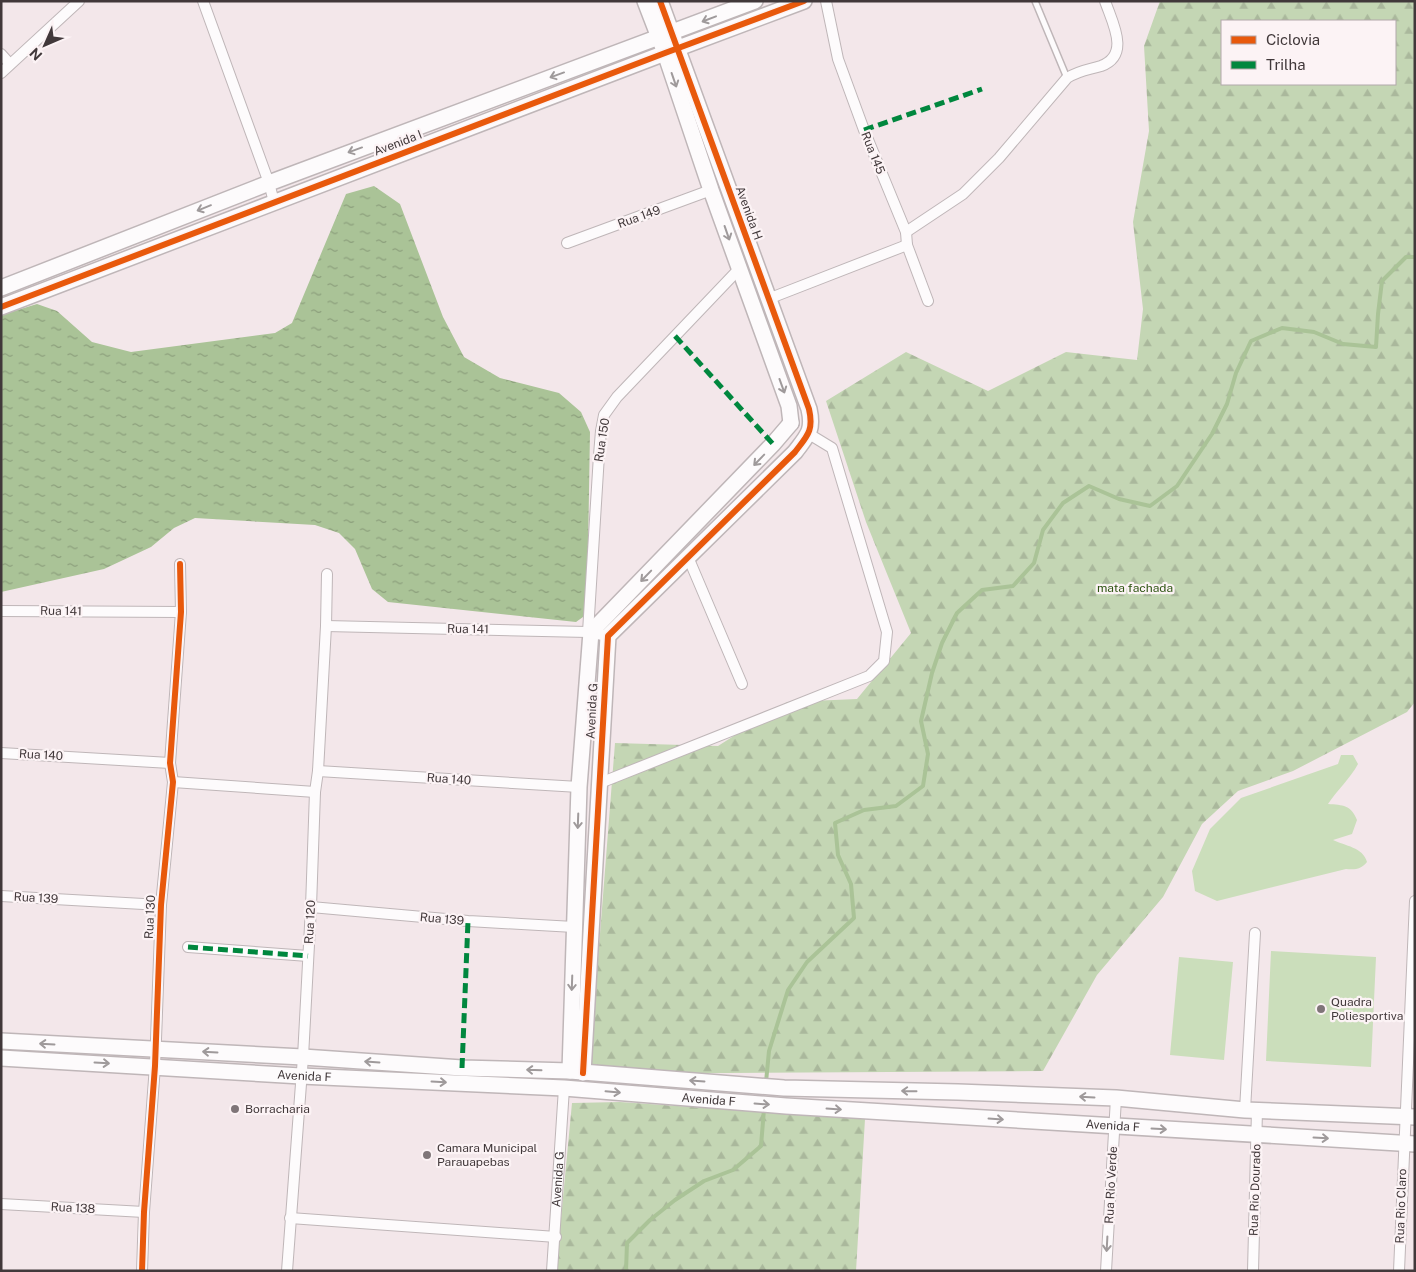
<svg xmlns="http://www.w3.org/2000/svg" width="1416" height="1272" font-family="'Public Sans',sans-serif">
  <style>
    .forest { fill: url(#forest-firs); fill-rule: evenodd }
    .garden { fill: #cbdebb }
    .water { fill: url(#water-ripples) }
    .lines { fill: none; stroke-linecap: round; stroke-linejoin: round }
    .stream { stroke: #aac397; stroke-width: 4 }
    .lane-casing { stroke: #bfb6b8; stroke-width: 8 }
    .street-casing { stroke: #bfb6b8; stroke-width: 12 }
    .secondary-casing { stroke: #bfb6b8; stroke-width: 18 }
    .lane { stroke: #fdfbfc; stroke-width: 5 }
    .street { stroke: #fdfbfc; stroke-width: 10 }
    .secondary { stroke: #fdfbfc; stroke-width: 15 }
    .quiet { stroke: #00873e; stroke-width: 5; stroke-dasharray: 10 5; stroke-linecap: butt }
    .cycleway-casing { stroke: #fcf3f5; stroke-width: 9 }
    .cycleway { stroke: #e8590c; stroke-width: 6 }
    .oneway { stroke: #9f9a9b }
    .poi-dot { fill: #7f7578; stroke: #fcf3f5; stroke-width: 2 }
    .labels { text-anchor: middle; stroke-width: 4.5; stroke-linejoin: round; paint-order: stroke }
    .street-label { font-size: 12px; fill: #41383a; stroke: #fcf3f5 }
    .park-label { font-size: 12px; fill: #2d5411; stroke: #fcf3f5 }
    .poi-label { font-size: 12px; fill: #41383a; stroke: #fcf3f5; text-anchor: start }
  </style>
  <defs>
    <pattern id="forest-firs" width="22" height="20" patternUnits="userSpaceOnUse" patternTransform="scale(1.25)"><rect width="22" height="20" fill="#c4d6b4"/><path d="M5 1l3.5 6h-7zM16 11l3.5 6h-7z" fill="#aab89c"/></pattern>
    <pattern id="water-ripples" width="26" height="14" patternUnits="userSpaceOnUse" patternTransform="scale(1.25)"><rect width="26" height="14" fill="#aac397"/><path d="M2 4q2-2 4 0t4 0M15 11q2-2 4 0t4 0" fill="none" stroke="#8c9f7c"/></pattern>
  </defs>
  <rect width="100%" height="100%" fill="#f3e7ea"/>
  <path class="forest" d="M1160,1H1415V702L1407,712L1293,771L1238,791L1202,824L1163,897L1097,975L1043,1071L589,1074L615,743L718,746L787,702L857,699L911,633L866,522L826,401L906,352L988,391L1066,352L1137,360L1143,309L1133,222L1149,131L1144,46ZM1222,21H1395V84H1222Z
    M620,1102L865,1119L856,1271H556L572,1103Z"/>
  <path class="garden" d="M1341,755H1353L1358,764C1350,779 1337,790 1328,804C1343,805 1351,805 1357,820L1352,834L1333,840C1345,846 1363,847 1367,862C1361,869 1356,870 1346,869L1217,901L1195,891L1192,871L1210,829L1241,798L1338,764Z
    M1271,951L1376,957L1371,1067L1266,1061Z
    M1179,957L1233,962L1224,1060L1170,1055Z"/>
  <path class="water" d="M374,186L400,204L443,317L464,357L500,378L559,393L581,412L590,432L587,611L583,617L576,622L388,602L372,589L355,549L339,533L315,525L195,518L174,528L151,547L104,569L1,592V315L37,304L57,311L92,342L131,352L275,333L292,323L346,194Z"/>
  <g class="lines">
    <path class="stream" d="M766,1082L769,1051L788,990L807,962L854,918L851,884L838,855L835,823L864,810L896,806L923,786L928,754L921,721L932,673L942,643L957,613L982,590L1013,586L1034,563L1043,530L1063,503L1089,486L1119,499L1150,506L1177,486L1212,434L1227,404L1236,373L1251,341L1282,328L1314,332L1343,344L1376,347L1378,314L1382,281L1406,257H1415
      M626,1271L627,1243L650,1220L675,1200L704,1181L733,1170L761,1146L764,1109"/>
    <defs>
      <path id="lane" d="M1035,1L1067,78"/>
      <g id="street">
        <path d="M203,1L269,183L274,202"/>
        <path d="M826,1L838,59L864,130L906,232L907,245L928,301"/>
        <path d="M1,54L10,64"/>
        <path d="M1,73L79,1"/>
        <path d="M906,232L963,194L999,158L1067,78C1080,70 1088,70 1101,66C1131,55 1112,22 1105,1"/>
        <path d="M567,243L711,190"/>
        <path d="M768,299L907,245"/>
        <path d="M688,557L742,684"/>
        <path d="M1,611L181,612"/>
        <path d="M326,626L588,632L608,636"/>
        <path d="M588,632L599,455L601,431L604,415L617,397L739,269"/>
        <path d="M1,753L170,763"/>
        <path d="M318,771L579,787"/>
        <path d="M173,782L315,792"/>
        <path d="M600,783L869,676L884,661L887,632L832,448L809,434"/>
        <path d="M1,896L161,905"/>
        <path d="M311,907L468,921L574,927"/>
        <path d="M188,947L308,956"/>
        <path d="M1245,1110L1255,933"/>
        <path d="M1,1204L144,1212"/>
        <path d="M290,1218L556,1237"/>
        <path d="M142,1271L144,1212L155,1066L161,905L173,782L170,763L181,612L180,564"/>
        <path d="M287,1271L303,1057L311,907L315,792L318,771L326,626L327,574"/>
        <path id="s1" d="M552,1271L564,1088"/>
        <path d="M1106,1271L1116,1098"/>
        <path d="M1253,1271L1257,1110"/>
        <path d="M1399,1271L1415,901"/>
      </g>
      <g id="secondary">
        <path d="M645,1L665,53L711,190L789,406L791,423"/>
        <path d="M1,288L269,183L755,1"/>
        <path d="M1,307L665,53L804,1"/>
        <path d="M1,1041L303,1057L462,1068L570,1071L784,1088L958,1092L1116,1098L1245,1110L1415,1117"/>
        <path id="s2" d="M1,1058L301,1076L564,1088L786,1106L1415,1144"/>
        <path d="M570,1071L579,787L591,632L773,444L791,423"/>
        <path d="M583,1073L608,636L795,452C807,436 814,431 809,409L660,1"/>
      </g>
    </defs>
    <use href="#lane" class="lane-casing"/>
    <use href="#street" class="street-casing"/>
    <use href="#secondary" class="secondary-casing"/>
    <use href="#lane" class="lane"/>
    <use href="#street" class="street"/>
    <use href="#secondary" class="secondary"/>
    <path class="quiet" d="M864,130L982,89
      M675,336L773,444
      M188,947L308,956
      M462,1068L468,921"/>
    <defs>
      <path id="cycleway" d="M1,307L665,53L804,1
        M583,1073L608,636L795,452C807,436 814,431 809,409L660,1
        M142,1271L144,1212L155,1066L161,905L173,782L170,763L181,612L180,564"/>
    </defs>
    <use href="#cycleway" class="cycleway-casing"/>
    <use href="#cycleway" class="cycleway"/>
  </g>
  <defs><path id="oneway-shaft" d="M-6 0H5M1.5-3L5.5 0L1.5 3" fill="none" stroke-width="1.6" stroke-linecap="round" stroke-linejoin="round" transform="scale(1.25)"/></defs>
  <g class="oneway">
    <use href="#oneway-shaft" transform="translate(709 19) rotate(159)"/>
    <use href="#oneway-shaft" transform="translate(557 75) rotate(160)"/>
    <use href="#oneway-shaft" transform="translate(674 80) rotate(71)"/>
    <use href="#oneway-shaft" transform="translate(355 150) rotate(160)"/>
    <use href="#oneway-shaft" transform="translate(204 208) rotate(158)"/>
    <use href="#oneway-shaft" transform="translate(727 233) rotate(71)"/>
    <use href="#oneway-shaft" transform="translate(782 386) rotate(70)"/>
    <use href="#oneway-shaft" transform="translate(759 460) rotate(134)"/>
    <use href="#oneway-shaft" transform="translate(646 576) rotate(134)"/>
    <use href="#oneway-shaft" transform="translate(578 821) rotate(92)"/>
    <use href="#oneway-shaft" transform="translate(572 983) rotate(92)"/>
    <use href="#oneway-shaft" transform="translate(47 1044) rotate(-177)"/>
    <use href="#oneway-shaft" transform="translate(210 1052) rotate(-177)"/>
    <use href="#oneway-shaft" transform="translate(372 1062) rotate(-176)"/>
    <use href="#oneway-shaft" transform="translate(102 1063) rotate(3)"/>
    <use href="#oneway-shaft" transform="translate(534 1070) rotate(-178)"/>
    <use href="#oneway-shaft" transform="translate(697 1081) rotate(-176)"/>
    <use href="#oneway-shaft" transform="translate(439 1082) rotate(3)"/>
    <use href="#oneway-shaft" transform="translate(909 1091) rotate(-179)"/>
    <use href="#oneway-shaft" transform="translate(613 1092) rotate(5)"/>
    <use href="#oneway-shaft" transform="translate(1087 1097) rotate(-177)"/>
    <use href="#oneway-shaft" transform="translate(762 1104) rotate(4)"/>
    <use href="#oneway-shaft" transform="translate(834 1109) rotate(4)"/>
    <use href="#oneway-shaft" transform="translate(996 1119) rotate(4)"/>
    <use href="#oneway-shaft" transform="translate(1159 1129) rotate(3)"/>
    <use href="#oneway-shaft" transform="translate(1321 1138) rotate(3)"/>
    <use href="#oneway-shaft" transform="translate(1107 1244) rotate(93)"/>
  </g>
  <g class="poi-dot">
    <circle cx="1321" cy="1009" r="5"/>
    <circle cx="235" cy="1109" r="5"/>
    <circle cx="427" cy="1155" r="5"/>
  </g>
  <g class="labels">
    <g class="street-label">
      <text transform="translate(398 143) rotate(-21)" y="4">Avenida I</text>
      <text transform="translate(873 153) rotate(68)" y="4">Rua 145</text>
      <text transform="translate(749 213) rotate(70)" y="4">Avenida H</text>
      <text transform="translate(639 217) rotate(-20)" y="4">Rua 149</text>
      <text transform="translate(602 440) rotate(-81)" y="4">Rua 150</text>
      <text transform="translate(61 611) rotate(1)" y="4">Rua 141</text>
      <text transform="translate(468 629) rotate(1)" y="4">Rua 141</text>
      <text transform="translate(592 711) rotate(-87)" y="4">Avenida G</text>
      <text transform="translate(41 755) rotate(3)" y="4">Rua 140</text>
      <text transform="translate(449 779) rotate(4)" y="4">Rua 140</text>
      <text transform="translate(36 898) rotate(3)" y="4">Rua 139</text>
      <text transform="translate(150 917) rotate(-87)" y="4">Rua 130</text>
      <text transform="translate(442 919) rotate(5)" y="4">Rua 139</text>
      <text transform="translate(310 922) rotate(-87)" y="4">Rua 120</text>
      <text dy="4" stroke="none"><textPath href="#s2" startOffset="304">Avenida F</textPath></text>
      <text dy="4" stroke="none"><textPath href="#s2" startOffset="709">Avenida F</textPath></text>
      <text dy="4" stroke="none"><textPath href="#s2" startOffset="1114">Avenida F</textPath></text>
      <text dy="4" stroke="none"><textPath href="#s1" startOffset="92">Avenida G</textPath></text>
      <text transform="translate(1111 1185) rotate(-87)" y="4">Rua Rio Verde</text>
      <text transform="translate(1255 1190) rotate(-88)" y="4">Rua Rio Dourado</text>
      <text transform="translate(1401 1206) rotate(-88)" y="4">Rua Rio Claro</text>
      <text transform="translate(73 1208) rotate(3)" y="4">Rua 138</text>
    </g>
    <g class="park-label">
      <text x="1135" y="592">mata fachada</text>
    </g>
    <g class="poi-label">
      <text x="1331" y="1006">Quadra<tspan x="1331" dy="14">Poliesportiva</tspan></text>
      <text x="245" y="1113">Borracharia</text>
      <text x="437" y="1152">Camara Municipal<tspan x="437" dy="14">Parauapebas</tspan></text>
    </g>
  </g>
  <rect width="1416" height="1272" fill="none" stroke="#41383a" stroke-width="5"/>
  <rect x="1221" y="20" width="175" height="65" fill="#fcf3f5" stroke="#b1a8aa"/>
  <rect x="1231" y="36" width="25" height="8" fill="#e8590c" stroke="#b1a8aa"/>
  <text x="1266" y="45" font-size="15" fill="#41383a">Ciclovia</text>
  <rect x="1231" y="61" width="25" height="8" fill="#00873e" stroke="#b1a8aa"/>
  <text x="1266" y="70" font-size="15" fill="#41383a">Trilha</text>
  <g transform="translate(45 45) rotate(225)" stroke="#fcf3f5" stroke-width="4" paint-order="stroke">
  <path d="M0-4L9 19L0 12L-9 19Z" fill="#41383a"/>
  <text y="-8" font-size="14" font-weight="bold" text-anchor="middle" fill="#41383a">N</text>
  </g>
</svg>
